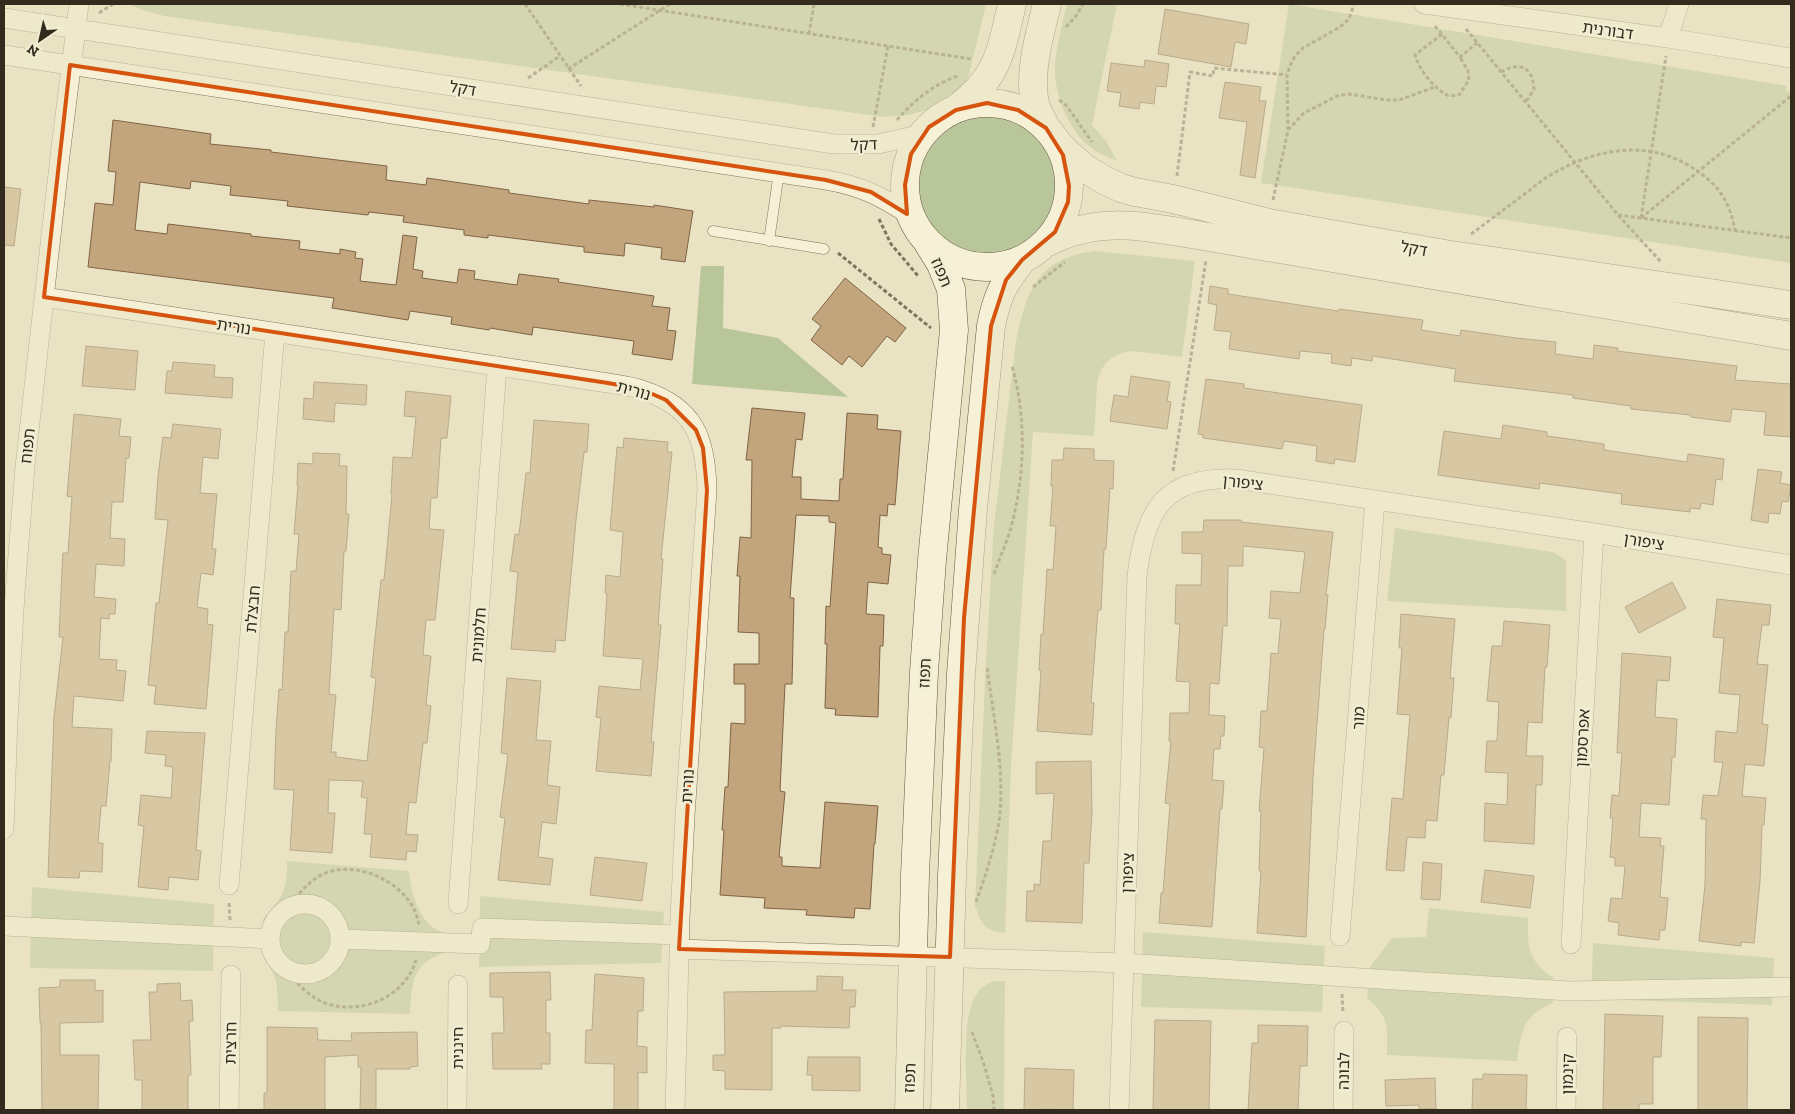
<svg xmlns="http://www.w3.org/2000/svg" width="1795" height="1114" font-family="'Zilla Slab','Noto Sans Hebrew',serif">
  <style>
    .green { fill: #b9c699 }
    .building { fill: #c3a57d; stroke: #7e6444 }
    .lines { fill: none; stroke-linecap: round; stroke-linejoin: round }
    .lane-casing { stroke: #81765c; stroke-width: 11 }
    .street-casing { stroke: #81765c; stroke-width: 20 }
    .secondary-casing { stroke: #63573f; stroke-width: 29 }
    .path { stroke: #81765c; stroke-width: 3; stroke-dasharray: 4 2.5; stroke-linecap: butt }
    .lane { stroke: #f5f0d6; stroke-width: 10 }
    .street { stroke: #f5f0d6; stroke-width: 19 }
    .secondary { stroke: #f5f0d6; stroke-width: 28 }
    .marked { fill: none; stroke: #d6540e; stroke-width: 4; stroke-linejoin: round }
    .labels { text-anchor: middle; stroke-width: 5; stroke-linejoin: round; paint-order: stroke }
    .street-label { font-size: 16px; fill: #332b1e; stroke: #f1edd2 }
  </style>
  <rect width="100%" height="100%" fill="#e9e3c3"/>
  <path class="green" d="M129,4H986L969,75L962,87L927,110L908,115L883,117L164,16L142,10Z
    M1067,4H1117L1092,125L1106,141L1117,161C1108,157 1097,153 1090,147C1068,130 1053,91 1055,64C1057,44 1062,23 1067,4Z
    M1289,4L1787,86L1786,91L1791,92V263L1261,183Z
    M911 186a75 75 0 1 1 150 0a75 75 0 1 1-150 0Z
    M1095,251L1195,261L1182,357L1133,351C1113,353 1101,363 1097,383L1094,436L1033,432L1011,767L1005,933C984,931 982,924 975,906L986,659L994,525L1016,341C1027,289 1038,258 1095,251Z
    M701,266H724L723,328L778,338L848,397L692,384Z
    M1395,528L1552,552L1560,556L1566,561V611L1387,601Z
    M287,861L409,871C411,889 415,909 428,923C433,929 442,932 449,936L447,952C412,962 412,982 410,1014L278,1011L277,988L275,978L263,953V919C283,896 287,892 287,861Z
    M32,887L214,904L213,971L30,968Z
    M480,896L664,912L661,963L479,967Z
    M1429,908L1528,918C1527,946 1528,962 1554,978L1553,1003C1523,1015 1521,1032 1517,1061L1387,1055C1387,1026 1390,1018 1367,998L1370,967L1392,938L1426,937Z
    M1143,932L1325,946L1322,1012L1141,1007Z
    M1593,943L1774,958L1772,1005L1591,999Z
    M994,981H1005L1004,1110H967C967,1081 960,1015 978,992C982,986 988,984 994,981Z"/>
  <path class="building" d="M1165,9L1249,24L1246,44L1235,42L1231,67L1158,54Z
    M1145,60L1169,64L1166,87L1156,86L1154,104L1140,102L1139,109L1119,106L1121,93L1107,91L1111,63L1144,67Z
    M1225,82L1261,87L1259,101H1266L1255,178L1240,175L1247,122L1219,118Z
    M113,120L211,134L210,144L271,150V152L387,166L386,180L426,185L427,178L509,190V193L589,204V200L654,207V205L693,211L685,262L661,259L662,248L625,243L624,256L584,252V247L488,235V238L464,235V230L403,222L404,216L369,212L368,215L287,206L288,201L230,195L231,186L191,181L190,189L140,182L135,230L167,234L168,224L251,234V236L300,241L299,249L340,254V249L356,252L355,258L363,259L360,281L396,285L403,235L417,237L413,269L423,271L422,278L457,283L459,269L475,271L474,279L517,285L519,274L559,279L558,282L654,296L652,306L670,308L667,330L676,331L672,360L632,354L634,341L533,327L532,335L490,328L489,330L451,324L452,317L410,311L408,320L332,308L334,298L88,267L95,203L113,205L116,172L108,171Z
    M4,187L21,189L14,246L4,245Z
    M845,278L906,328L895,342L887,336L862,367L849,356L842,365L811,340L821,326L812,319Z
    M1210,286L1228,289V294L1338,311L1339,309L1423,320L1421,330L1460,336L1461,330L1516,338L1556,342L1555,354L1593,359L1594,345L1618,348L1617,351L1737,366L1735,380L1791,384V437L1764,435L1766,412L1732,409L1730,422L1691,417V415L1631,409V406L1573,398V395L1454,381L1456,369L1373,356L1372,361L1352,358L1351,366L1331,363L1332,354L1300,351L1299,359L1229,349L1231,332L1214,330L1217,305L1208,303Z
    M86,346L138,351L135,390L82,386Z
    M173,362L215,365L214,377L233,378L232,398L165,393L167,371H172Z
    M1131,376L1170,382L1167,401L1171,402L1167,429L1110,421L1114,395L1128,397Z
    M1206,379L1244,384V388L1362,405L1355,462L1335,459L1334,464L1316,461L1317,446L1284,441L1282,449L1203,438V435L1198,434Z
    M314,382L367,385L366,405L335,403L334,422L303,419L304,398L313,399Z
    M406,391L451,396L447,438H441L437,498H431L429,529L444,530L435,620H426L423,655L431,656L426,705L431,706L427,743H423L416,803L409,802L406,834L418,835L416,852L407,851L406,860L370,857L372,834H364L367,798L361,797L363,781L329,780L328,813H335L332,853L290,850L294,790L274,789L276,730L279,689L282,690L285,632H288L291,571H296L299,534H294L298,485H297L298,463L313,464V453L340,454L339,466H347L346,514H349L346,551H344L341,610L334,609L329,694L336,695L331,752H336V757L367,761L376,678L371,677L381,580H384L392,495L391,494L393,457L412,458L416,417L404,416Z
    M752,408L805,413L802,440L796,439L792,477H801V499L839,501L840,479H843L847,413L878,415L877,429L901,431L895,505L888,504L887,516L880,515L878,547L882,548V554L891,555L888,584L868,582L866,614L884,615L883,646H880L878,717L835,715L836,709L825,708L827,644H825L826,606L830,607L836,523L829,522V516L796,515L790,598H794L792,684H785L780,791L785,792L779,857H782V866L820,868L825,802L878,806L875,844H874L870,909L855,908L854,918L806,915L807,910L764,908L765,898L720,895L724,830H722L725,787H728L731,723L745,724V684H734V664H759V633L738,632L740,576H737L740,537L751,538L752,460H746Z
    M74,414L121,419L119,436L131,437L129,458H126L123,502H112L110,538L125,539L124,566L96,564L94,597L116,599L115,614H109V619L101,618L99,659L117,660L116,670L126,671L123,701L74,696L72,727L112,729L111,761H110L106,806H101L98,843H103L102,872L80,871L79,878L48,877L54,717L63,637H59L62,571L63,553H68L72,497L67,496Z
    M534,420L589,424L587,452H584L576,520L565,641L556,640L555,652L511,649L518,572L510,571L515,534L519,535L526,473H530Z
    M173,424L221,429L218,459L203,457L200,493L217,494L212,549H216L213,575L201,573L197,607L208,609L207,624L213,625L206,709L154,704L156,686L148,685L156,603H159L168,520L155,519L158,476L163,437L171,438Z
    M1503,425L1547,432V436L1604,444V450L1687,462L1688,454L1724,459L1722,480L1716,479L1713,505L1701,503L1700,509L1690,508V512L1621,504L1622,494L1540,483L1539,489L1438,475L1444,431L1501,439Z
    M624,438L668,442L667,452H672L661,559H663L658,625H661L651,742H654L651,776L596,771L601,718L596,717L599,686L640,690L643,659L603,656L607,594L605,593L606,575L620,577L623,532L610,530L617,447L623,448Z
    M1064,448L1094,449V460L1114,461L1113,489L1110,488L1106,549H1104L1101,610H1098L1091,703H1094L1092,735L1037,731L1041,671L1039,670L1041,634L1043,635L1047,569L1053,570L1056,526H1050L1053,486H1051L1052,460H1063Z
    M1758,469L1782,472L1780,483L1791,485L1788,502L1782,501L1780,514L1769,513L1768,523L1751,520Z
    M1204,520H1241V522L1333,532L1326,595H1328L1325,629H1324L1313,778L1306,937L1257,933L1261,871H1259L1261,811H1259L1264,748L1259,747L1261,711H1267L1271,653L1278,654L1281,619L1269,618L1271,591L1300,593L1305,552L1243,546V566H1228L1227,626H1223L1219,684L1210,683L1209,715L1225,716L1224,736H1221L1220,749H1214L1212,780L1224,781L1222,809H1220L1212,927L1159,923L1161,893H1163L1170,804L1165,803L1171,741H1169L1170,713H1189L1190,682L1176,681L1180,624H1175L1176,585H1201L1202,554L1182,553V532H1203Z
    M1672,582L1686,608L1639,633L1625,607Z
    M1717,599L1771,605L1769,625H1762L1757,664L1768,665L1762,724L1768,725L1764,766L1745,764L1742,796L1766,798L1764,825H1762L1760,881L1754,943L1741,942V946L1699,941L1705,885L1706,819H1701L1703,795L1718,796L1723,762H1714L1716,731L1737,733L1740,695L1719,693L1724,638L1713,637Z
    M1401,614L1455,619L1450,678H1454L1451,718L1449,717L1444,775H1441L1437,821L1426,820L1425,838L1407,837L1404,871L1386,870L1392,798L1403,799L1410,715L1397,714L1402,648H1399Z
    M1504,621L1550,625L1547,667H1545L1542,723L1528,722L1526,756H1543L1542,785H1536L1534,844L1484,841L1485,803L1507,805L1508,773L1485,772L1487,741H1497L1499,702L1487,701L1492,646H1502Z
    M1622,653L1671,657L1669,681L1657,680L1655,717L1677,719L1675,757H1672L1669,805L1641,803L1639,837L1661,838L1660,846H1664L1660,897L1668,898L1665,930H1660L1659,940L1618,935L1619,923L1608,921L1611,898L1622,899L1625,866H1615V858L1610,857L1613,818H1610L1612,795L1619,796L1622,753H1617Z
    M507,678L541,681L536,740L551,741L547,785L560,787L556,824L542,822L538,857L553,859L550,885L498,880L505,818L500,817L508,754L501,753Z
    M147,731L205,733L196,850L201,851L198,880L169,877L168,890L138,887L144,826L138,825L141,795L171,798L173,767L165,766L166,755L145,753Z
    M1091,761L1092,811L1089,863H1084L1082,923L1026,921L1027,891H1034V884L1040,885L1043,841H1051L1054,793L1036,794V762Z
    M595,857L647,863L642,901L590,895Z
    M1423,862L1442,864L1440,900L1421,899Z
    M1485,870L1534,876L1530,908L1481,902Z
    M550,972L551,1000H546V1033H550V1064H541L542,1069H493L492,1033H504L503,997H490V973Z
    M595,974L644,978L643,1011H638L637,1046L647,1047V1073L638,1072V1110H614V1064L585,1063L586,1030H592Z
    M817,976L843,977L842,990H856L855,1007H850L849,1028L781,1026V1028H772V1090L725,1089V1071L713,1070V1055H725L724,992L817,991Z
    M60,980H95V991L103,990V1022L60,1023V1055H99L98,1110H42L41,1023H40L39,988L60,987Z
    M180,983L181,1001L192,1000L193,1021H189L191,1075H188V1110H142V1080H135L133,1040H151L149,992H157V984Z
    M1605,1014L1663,1016L1661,1057H1653V1104H1639V1110H1603Z
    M1698,1017L1748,1018L1747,1110H1698Z
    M1155,1020L1211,1021L1209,1110H1153Z
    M1258,1025L1308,1026L1307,1066H1300L1298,1110H1248L1252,1043H1258Z
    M267,1027L317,1028L318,1040L352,1041L351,1033L417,1032L418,1066L410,1067V1069H376V1110H360L361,1067H358V1055L325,1057V1110H264V1093H267Z
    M808,1057H860V1091L812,1090V1075H807Z
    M1025,1068L1074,1070L1073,1110L1041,1109V1110H1024Z
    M1483,1074L1527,1075L1526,1110H1472L1473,1079H1483Z
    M1435,1078L1436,1109H1419V1105L1386,1106L1385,1080Z"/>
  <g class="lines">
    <defs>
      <path id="lane" d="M713,231L824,249
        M769,241L779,172"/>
      <path id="street" d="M1424,4L1668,38L1791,58
        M4,18L834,144H878L923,134
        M1668,38L1679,4
        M4,55L826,180C861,186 881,196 911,216
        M44,297L608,383C619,385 631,386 642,390C695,407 706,439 707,490L685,816L680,918L675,1110
        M4,829L8,720L15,593L25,467L60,156L79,4
        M229,885L275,332
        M458,904L497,366
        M270 939a35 35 0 1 1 70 0a35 35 0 1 1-70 0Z
        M4,926L270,939
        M1340,936L1375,500
        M340,939L480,944L482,928L680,935
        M1571,944L1594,533
        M679,949L1124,963L1569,991L1791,987
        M229,1110L231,975
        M457,1110L458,985
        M1119,1110L1137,576C1145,510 1164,476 1236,479L1594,533L1791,565
        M1343,1110L1344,1031
        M1566,1110L1567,1037"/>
      <path id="secondary" d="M905 185a82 82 0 1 1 164 0a82 82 0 1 1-164 0Z
        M956,109C998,78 1001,52 1012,4
        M1046,128C1043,121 1039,114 1036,107C1027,76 1040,34 1047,4
        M1056,141L1067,153L1086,169L1104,180L1121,188L1135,192L1173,199L1269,223L1445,254L1791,305
        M1044,244C1100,213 1150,228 1209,237L1791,336
        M909,1110L915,875L924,672L932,560L954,330L951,289L941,264L928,243
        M945,1110L952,876L961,674L973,509L991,326C997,296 1003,284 1022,260"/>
    </defs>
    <use href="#lane" class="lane-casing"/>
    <use href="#street" class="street-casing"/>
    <use href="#secondary" class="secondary-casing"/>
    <path class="path" d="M525,4L581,86
      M620,4L971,59
      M99,13L113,4
      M1435,26L1460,57L1477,43
      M1066,27L1076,16L1083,4
      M1466,29L1618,215L1661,262
      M809,34L814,4
      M1442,34L1415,55C1420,71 1434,89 1449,96L1459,95L1469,80L1468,71L1460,57
      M568,69L670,4
      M1501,72C1519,61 1533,67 1534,89L1526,102
      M528,78L560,56
      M1059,100L1066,105L1092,142
      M897,120C912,102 935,83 958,76
      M873,127L888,46
      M1288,130L1304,113L1337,96L1349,94L1387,100H1399L1435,87
      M1177,176L1190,72L1213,76L1214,68L1287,75
      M1273,200L1288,130L1287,75L1290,66L1295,56L1303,48L1340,27L1349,19L1354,4
      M1618,215L1791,238
      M1641,218L1791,96
      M1641,218L1666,56
      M879,219L891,244L919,277
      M1471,234C1489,221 1507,207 1526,193C1535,186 1544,178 1554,173C1596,149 1645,140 1688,165C1716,182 1729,198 1735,230
      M838,253L931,328
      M1033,287L1065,262
      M1173,471L1206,260
      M994,574C999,560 1005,546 1010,531C1025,478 1027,419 1012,366
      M976,902C986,874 997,842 1000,813C1004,764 993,715 987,667
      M229,903L230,920
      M287,909C298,895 307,882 323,874C359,858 413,885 419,925
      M285,968C295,982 309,997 325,1003C361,1016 405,997 416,960
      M1342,994L1343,1013
      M972,1032L984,1064L993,1096L994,1110"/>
    <use href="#lane" class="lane"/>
    <use href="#street" class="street"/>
    <use href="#secondary" class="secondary"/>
  </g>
  <path d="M0 0H1795V1114H0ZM70,65L826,180L871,192L907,214L905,185L911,154L929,127L956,110L987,103L1018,110L1046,128L1063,155L1069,186L1068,202L1055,232L1022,260L1006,280L991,326L964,618L950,957L679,949L707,490L703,448L696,430L666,400L641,389L608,383L44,297Z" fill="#e9e3c3" fill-opacity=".55" fill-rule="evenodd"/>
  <path class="marked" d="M70,65L826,180L871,192L907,214L905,185L911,154L929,127L956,110L987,103L1018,110L1046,128L1063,155L1069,186L1068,202L1055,232L1022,260L1006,280L991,326L964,618L950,957L679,949L707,490L703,448L696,430L666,400L641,389L608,383L44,297Z"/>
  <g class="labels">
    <g class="street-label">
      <text transform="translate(1608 30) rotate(8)" y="6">דבורנית</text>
      <text transform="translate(463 88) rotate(9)" y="6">דקל</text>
      <text transform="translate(864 144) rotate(-2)" y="6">דקל</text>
      <text transform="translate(1414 248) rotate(10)" y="6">דקל</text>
      <text transform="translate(942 272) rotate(67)" y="6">תפוז</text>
      <text transform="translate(234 326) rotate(9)" y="6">נורית</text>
      <text transform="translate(634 390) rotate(16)" y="6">נורית</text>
      <text transform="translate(27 446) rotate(-84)" y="6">תפוח</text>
      <text transform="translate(1243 482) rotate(6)" y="6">ציפורן</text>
      <text transform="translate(1644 541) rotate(9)" y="6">ציפורן</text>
      <text transform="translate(252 609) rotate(-85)" y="6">חבצלת</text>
      <text transform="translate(478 635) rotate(-86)" y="6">חלמונית</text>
      <text transform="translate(924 673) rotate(-87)" y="6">תפוז</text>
      <text transform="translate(1358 718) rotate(-86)" y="6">מור</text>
      <text transform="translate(1582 738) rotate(-87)" y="6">אפרסמון</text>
      <text transform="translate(687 786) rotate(-87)" y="6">נורית</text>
      <text transform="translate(1127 873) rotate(-88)" y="6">ציפורן</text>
      <text transform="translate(230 1043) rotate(-89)" y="6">חרצית</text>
      <text transform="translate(457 1048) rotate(-90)" y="6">חיננית</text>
      <text transform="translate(1343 1071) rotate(-89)" y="6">לבונה</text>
      <text transform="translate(1567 1074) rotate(-89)" y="6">קינמון</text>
      <text transform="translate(909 1078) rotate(-88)" y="6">תפוז</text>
    </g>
  </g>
  <rect width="1795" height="1114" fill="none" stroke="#332b1e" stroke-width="10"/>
  <g transform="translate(40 40) rotate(214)" stroke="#f1edd2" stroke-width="4" paint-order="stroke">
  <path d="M0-4L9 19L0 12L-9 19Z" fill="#332b1e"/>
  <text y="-8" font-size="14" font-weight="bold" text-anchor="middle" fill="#332b1e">N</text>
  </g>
</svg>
